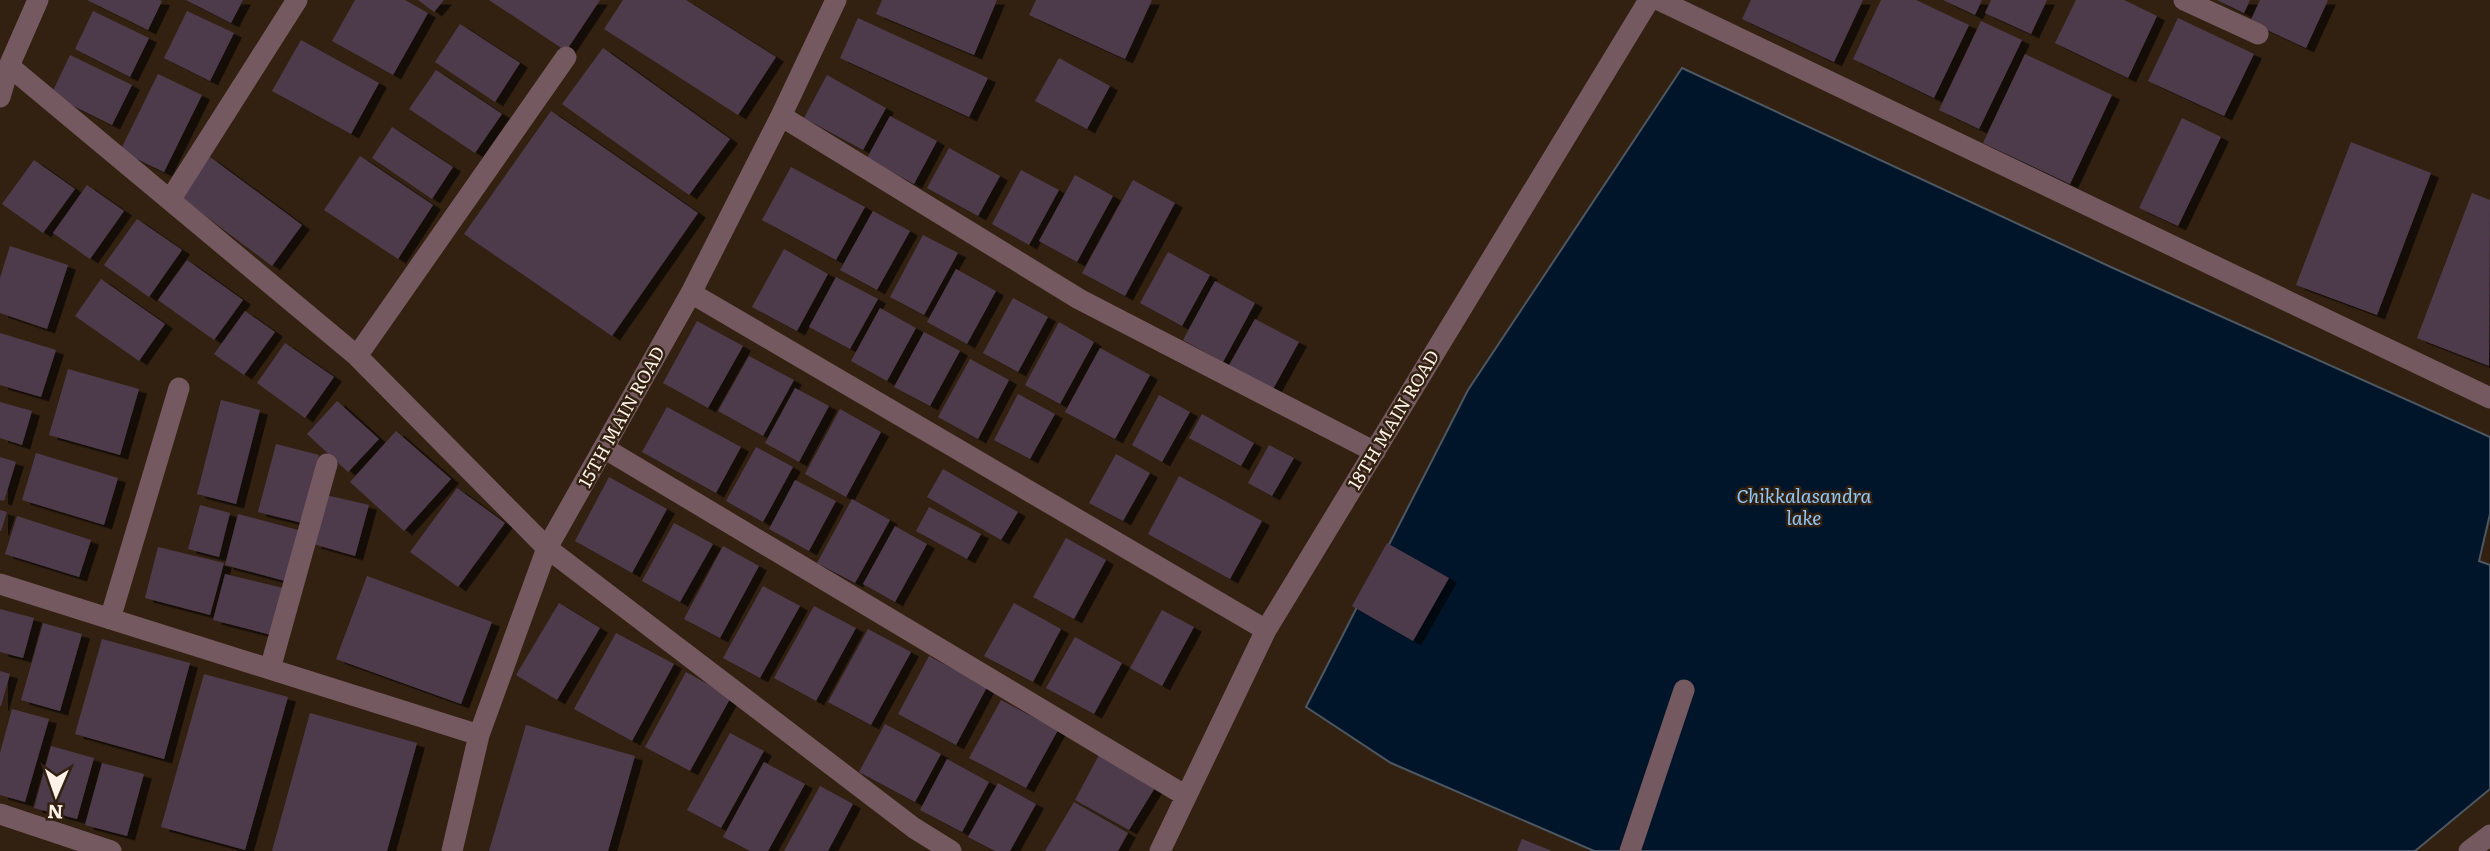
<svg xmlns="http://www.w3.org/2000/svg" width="2490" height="851" font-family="Literata,serif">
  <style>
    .water { fill: #001529; stroke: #4c5762; stroke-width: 2 }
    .building { fill: #4e3b4c; filter: url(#shadow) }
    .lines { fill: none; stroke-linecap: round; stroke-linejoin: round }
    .minor { stroke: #755960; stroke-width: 21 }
    .labels { text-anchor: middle; stroke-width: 5; stroke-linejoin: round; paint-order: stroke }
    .street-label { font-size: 18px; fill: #fef2e8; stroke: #322111 }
    .water-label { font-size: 19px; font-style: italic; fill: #90c9fb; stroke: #322111 }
  </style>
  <defs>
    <filter id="shadow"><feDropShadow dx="8" dy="4.5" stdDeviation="0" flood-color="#0009"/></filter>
  </defs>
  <rect width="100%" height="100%" fill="#322111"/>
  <path class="water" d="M1682,68L2113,268L2490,437V514L2479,561L2490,565V789L2415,851H1594L1391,763L1306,707L1468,390Z"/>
  <path class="building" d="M87,0H160L162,1L148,30Z
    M186,0H243L231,23Z
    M355,0H405L428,13L393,75L332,41Z
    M418,0H444L434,12Z
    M489,0H600L566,51Z
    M623,0H686L776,57L738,115L604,29Z
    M882,0H997L974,55L876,14Z
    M1036,0H1152L1125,59L1029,15Z
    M1751,0H1863L1834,62L1742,19Z
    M1881,0H1916L1969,25L1934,98L1853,59Z
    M1943,0H1982L1975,15Z
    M1991,0H2047L2031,34L1985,13Z
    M2076,0H2124L2157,16L2128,78L2055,43Z
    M2217,0H2250L2244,13Z
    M2260,0H2328L2306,48L2250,22Z
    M93,11L149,38L130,77L75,49Z
    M187,11L234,33L210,81L164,58Z
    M858,18L988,78L969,117L840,58Z
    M2178,18L2254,54L2224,116L2148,81Z
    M1981,21L2022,40L1979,129L1939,110Z
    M460,24L520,63L495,102L435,62Z
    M301,40L379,83L351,134L272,91Z
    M603,48L730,139L689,195L562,104Z
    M2025,54L2112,95L2070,184L1983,143Z
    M70,55L132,85L112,125L51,95Z
    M1059,58L1110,86L1087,129L1035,101Z
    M436,70L502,114L475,153L409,109Z
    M158,74L202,95L164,172L120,151Z
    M827,75L886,108L863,150L804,118Z
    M551,111L698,213L612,336L464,234Z
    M890,116L937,141L914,184L867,158Z
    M2182,118L2221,137L2178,226L2139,208Z
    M392,127L453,167L432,199L372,158Z
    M2351,142L2431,173L2377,315L2296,285Z
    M949,148L1000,176L978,216L927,188Z
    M360,156L433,205L398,259L324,210Z
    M210,157L302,225L272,266L179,196Z
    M34,160L75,189L43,233L2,204Z
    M791,167L865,207L836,260L762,220Z
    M1021,170L1059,190L1029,245L992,224Z
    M1075,175L1113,196L1077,262L1039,241Z
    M1133,180L1175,203L1125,296L1082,273Z
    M87,185L124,211L90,259L53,233Z
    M2472,193L2490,200L2489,366L2417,338Z
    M873,211L910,231L877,290L840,270Z
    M137,219L182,250L149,297L104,265Z
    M923,235L958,253L924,315L890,297Z
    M10,246L68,265L47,329L0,313V278Z
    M784,249L828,274L797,331L752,307Z
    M1168,252L1210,275L1182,326L1140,303Z
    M187,260L243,300L214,340L158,300Z
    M956,269L996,291L967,344L927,322Z
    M836,277L878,299L850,349L809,327Z
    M101,279L165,324L139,361L75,316Z
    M1215,281L1255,303L1223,362L1183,340Z
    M1013,298L1048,317L1018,372L983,353Z
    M880,308L916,328L887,381L851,361Z
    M245,311L275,332L244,375L214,354Z
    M1255,319L1299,342L1272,391L1228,367Z
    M697,321L743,346L708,408L663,383Z
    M1059,322L1094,342L1060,404L1025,385Z
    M924,332L960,351L930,406L894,387Z
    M0,333L56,350L41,397L0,385Z
    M285,343L334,377L305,418L257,383Z
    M1100,348L1150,375L1115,439L1065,412Z
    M749,356L794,380L763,436L718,411Z
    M970,359L1009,380L978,439L938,417Z
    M68,369L139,389L120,455L49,435Z
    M795,388L829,406L799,462L765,443Z
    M1018,394L1055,414L1030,459L994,440Z
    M1159,395L1190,412L1162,462L1132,445Z
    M221,400L260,410L236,504L197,494Z
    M337,401L379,439L348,472L307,434Z
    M0,402L32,411L22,445L0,438Z
    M667,407L741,447L716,493L642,452Z
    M840,409L881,432L846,497L805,474Z
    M1202,414L1254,443L1241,466L1189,438Z
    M396,431L451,479L404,531L350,482Z
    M276,444L319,455L302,523L258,512Z
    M1269,445L1294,458L1272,496L1248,483Z
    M756,447L793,467L763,522L726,501Z
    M36,453L118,478L104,525L22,500Z
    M1116,454L1150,473L1123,521L1089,503Z
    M0,457L16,462L4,501L0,500Z
    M943,469L1018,512L1001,540L927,497Z
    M1179,476L1262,521L1230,579L1148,534Z
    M609,477L667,509L632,573L575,541Z
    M795,480L836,501L809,551L769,529Z
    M457,488L505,523L458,587L410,552Z
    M326,495L369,505L355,556L313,544Z
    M852,499L890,520L855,583L817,563Z
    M200,505L230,513L219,557L188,549Z
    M929,507L981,534L967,559L916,531Z
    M0,510L7,512L1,531H0Z
    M238,514L298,530L285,581L225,565Z
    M17,516L91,540L79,577L5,554Z
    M674,523L713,544L680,602L642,581Z
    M895,526L927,544L895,602L863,584Z
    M1066,538L1106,560L1074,619L1033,597Z
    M1387,543L1449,578L1413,641L1352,606Z
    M723,546L759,566L720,638L684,619Z
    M158,547L224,563L210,615L145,598Z
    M225,574L283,588L271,635L213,620Z
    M367,576L492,622L461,704L336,659Z
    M763,586L800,606L760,678L723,658Z
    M559,603L600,628L557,700L516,675Z
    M1014,603L1061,629L1033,682L984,656Z
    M814,606L856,628L816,701L774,678Z
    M0,609L34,618L23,658L0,652Z
    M1162,610L1194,627L1162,686L1130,668Z
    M43,623L82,634L60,711L21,700Z
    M868,629L911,652L871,725L828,702Z
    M616,633L674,664L632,741L574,709Z
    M1075,637L1122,663L1094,714L1046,688Z
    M102,639L190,663L164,759L75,734Z
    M929,656L987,687L956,745L898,714Z
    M0,671L10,674L1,706H0Z
    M686,672L731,697L690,771L645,747Z
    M204,674L288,697L245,850L161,827Z
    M1001,700L1058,730L1026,788L969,758Z
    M12,709L49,719L25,802L0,795V753Z
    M310,713L417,743L387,851H272Z
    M885,724L941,754L915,802L859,772Z
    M526,725L635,756L608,851H489Z
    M730,733L764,751L721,828L687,810Z
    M51,746L94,758L77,819L34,808Z
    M1099,755L1156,786L1129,830L1075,800Z
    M947,759L989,782L962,832L920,810Z
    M764,762L805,784L768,851H750L723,837Z
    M102,763L144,774L127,836L85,825Z
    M998,783L1036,804L1010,851H995L968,837Z
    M820,786L853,804L828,851H784Z
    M1074,802L1128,833L1118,851H1045Z
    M1522,839L1552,851H1517Z"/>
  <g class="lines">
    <path class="minor" d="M1659,0L2490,398
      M2184,0L2258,34
      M9,66L357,356L547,548L914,828L951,851
      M0,97L9,66L38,0
      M781,116L1079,299L1375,452
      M170,200L297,0
      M691,293L1266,630
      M357,356L566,57
      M604,448L1186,796
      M0,584L479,735
      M110,619L179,388
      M270,669L327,464
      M0,814L111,851
      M452,851L479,735L547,548L691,293L781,116L836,0
      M1160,851L1266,630L1649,0
      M1630,851L1684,690
      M2469,851L2490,835"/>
  </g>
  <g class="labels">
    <g class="street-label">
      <text transform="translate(622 417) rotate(-61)" y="6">15TH MAIN ROAD</text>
      <text transform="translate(1394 420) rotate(-59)" y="6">18TH MAIN ROAD</text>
    </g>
    <g class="water-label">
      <text x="1804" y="503">Chikkalasandra<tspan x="1804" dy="22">lake</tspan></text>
    </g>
  </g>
  <g transform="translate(56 795) rotate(182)" stroke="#322111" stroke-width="5" paint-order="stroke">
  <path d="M0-5L12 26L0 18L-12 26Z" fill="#fef2e8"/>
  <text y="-10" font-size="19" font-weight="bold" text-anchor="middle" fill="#fef2e8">N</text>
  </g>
</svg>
